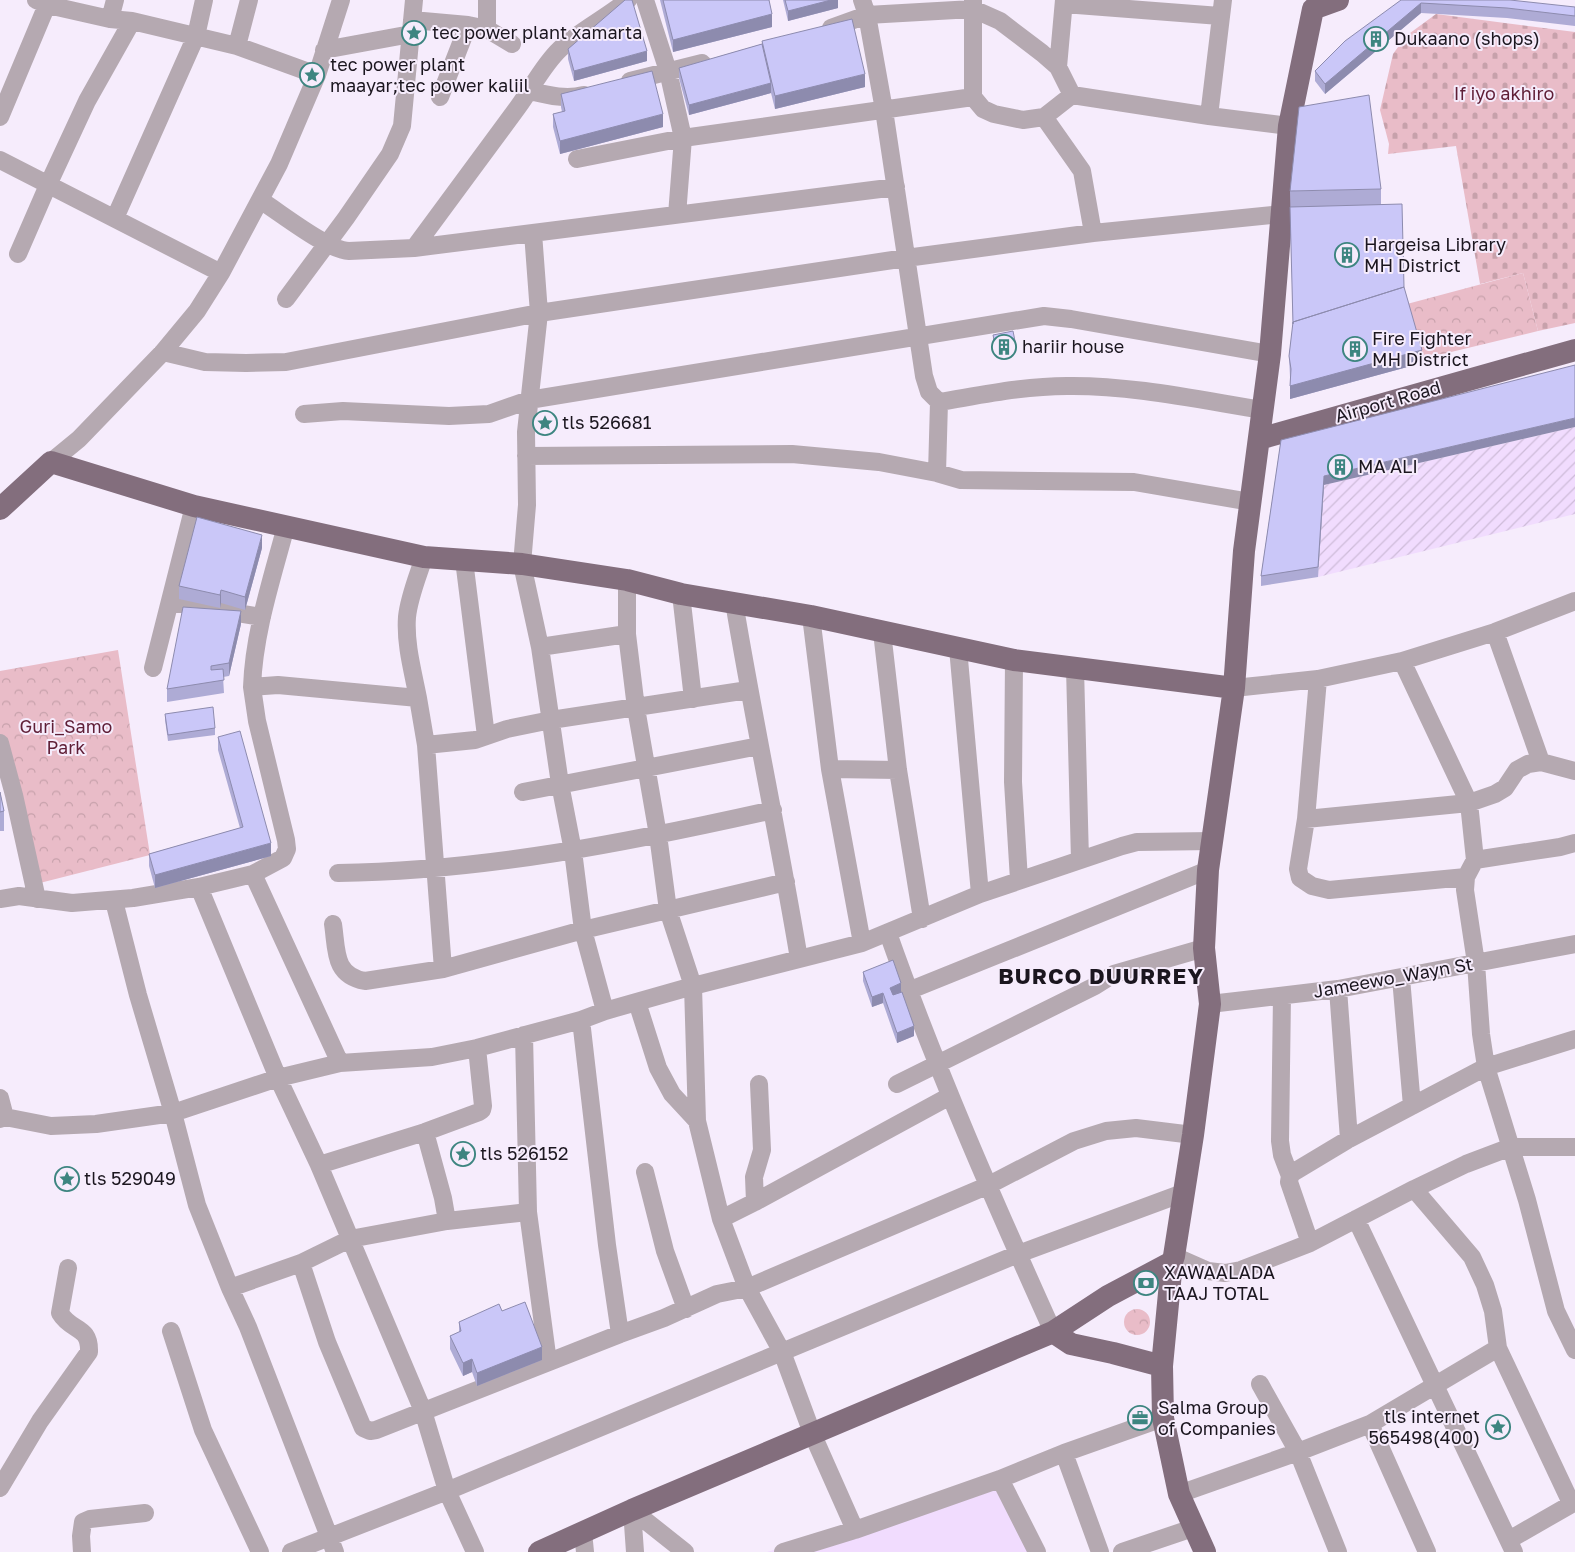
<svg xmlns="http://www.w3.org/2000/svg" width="1575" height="1552" font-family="'Golos Text',sans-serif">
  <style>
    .built { fill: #f1dcfe }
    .industrial { fill: url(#industrial-furrows) }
    .cemetery { fill: url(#cemetery-stones) }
    .park { fill: url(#park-crowns) }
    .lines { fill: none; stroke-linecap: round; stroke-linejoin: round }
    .minor { stroke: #b5a9b1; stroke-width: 18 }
    .major { stroke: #836e7d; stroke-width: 22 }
    .wall { fill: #aeabd5 }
    .shaded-wall { fill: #8d8bae }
    .building { fill: #cac7f8; stroke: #8d8bae }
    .labels { text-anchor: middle; stroke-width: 4; stroke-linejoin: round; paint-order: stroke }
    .poi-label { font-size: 18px; fill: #1b161f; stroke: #f6ecfc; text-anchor: start }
    .park-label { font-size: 18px; fill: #5f1e36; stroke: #f6ecfc }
    .street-label { font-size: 18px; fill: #1b161f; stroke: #f6ecfc }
    .district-label { font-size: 22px; font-weight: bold; letter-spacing: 1px; fill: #1b161f; stroke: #f6ecfc }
  </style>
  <defs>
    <pattern id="industrial-furrows" width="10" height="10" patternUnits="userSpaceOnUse" patternTransform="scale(1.25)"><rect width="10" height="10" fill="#f1dcfe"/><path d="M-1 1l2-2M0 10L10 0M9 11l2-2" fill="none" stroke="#cebcd9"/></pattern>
    <pattern id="cemetery-stones" width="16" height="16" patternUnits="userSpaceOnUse" patternTransform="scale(1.25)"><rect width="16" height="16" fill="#e9bcc8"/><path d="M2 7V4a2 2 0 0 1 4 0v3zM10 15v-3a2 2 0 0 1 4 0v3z" fill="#c7a1ab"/></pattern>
    <pattern id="park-crowns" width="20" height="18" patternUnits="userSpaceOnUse" patternTransform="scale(1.25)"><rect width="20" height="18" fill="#e9bcc8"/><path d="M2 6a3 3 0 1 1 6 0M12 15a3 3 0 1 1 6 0" fill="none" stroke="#c7a1ab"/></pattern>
  </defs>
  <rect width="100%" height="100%" fill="#f6ecfc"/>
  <path class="built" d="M1000,1479L1028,1552H767Z"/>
  <path class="industrial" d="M1575,427V514L1318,577L1324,485Z"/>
  <path class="cemetery" d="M1436,14L1575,32V323L1538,331L1523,273L1480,284L1456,146L1388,154L1389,144L1380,110L1393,54L1406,36Z"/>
  <path class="park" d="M1523,273L1538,331L1422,359L1407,304Z
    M118,650L150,855L28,886L0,743V671Z
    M1124 1322a13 13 0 1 1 26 0a13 13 0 1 1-26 0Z"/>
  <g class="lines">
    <path class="minor" d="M36,0L48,5L110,19L132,21L237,46L317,75
      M487,0V29
      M645,0L668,71L683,138L677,215
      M862,0L867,15L884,110L924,376L929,392L939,402C982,395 1024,386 1067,386C1131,385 1200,400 1263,410
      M1064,4L1220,16
      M110,19L115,0
      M412,20L468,25L487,29L512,44
      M831,28L867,15L973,9L1000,21L1042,53L1058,67L1072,95
      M237,46L249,0
      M324,50L411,34
      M1058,67L1064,0
      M630,81L702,63
      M530,91C547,95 566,100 584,95
      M440,97L468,25
      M973,97V0
      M1209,116L1223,0
      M0,117L49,0
      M1044,117L1082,171L1093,233
      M577,159L683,138L973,97L983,109L994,114L1023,120L1044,117L1072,95L1209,116L1289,126
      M0,160L221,273
      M260,200C281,213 327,250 349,251L414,248L896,187
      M115,218L196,36L204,0
      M533,233L539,313L526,432L527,505L522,564L540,647L560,784L573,851L583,930L605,1011
      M414,248C449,201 483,154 518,107C532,88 543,65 560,49C581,30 606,18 628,0
      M18,254L48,185L87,101L132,21
      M286,299L346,218L390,154L402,126L414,0
      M163,352L205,362L246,363L286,362L539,313L906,258L1093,233L1282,214
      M304,414L343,411L449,416L489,414L529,400L1044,316L1071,319L1270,354
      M526,456L792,454L879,462L937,473L961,480L1134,482L1251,502
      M51,462L79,439L163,352L197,311L221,273L279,164L317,75L341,0
      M937,473L939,402
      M464,560L486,736
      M627,580V634L636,708L658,835L668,910L693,986L697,1121L721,1219L747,1288L782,1352L812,1433L855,1530
      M681,594L693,699
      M171,602L262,617
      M734,602C754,722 779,839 799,959
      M811,616L830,769L862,943
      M882,632L898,770L922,919
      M1495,632L1541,762L1575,771
      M540,647L627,634
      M958,648L980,894
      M1014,660L1013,782L1019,880
      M1402,661L1469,803L1475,860L1466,877L1465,890L1476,963L1481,1034L1486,1067L1527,1200L1556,1311L1575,1350
      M153,668L194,506
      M1075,668L1080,860
      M1318,679L1306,819L1469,803L1495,794L1505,788L1517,770L1528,764L1541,762
      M252,687C254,632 272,579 286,526
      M1234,688L1318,679L1402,661L1495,632L1575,601
      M418,698L426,745L443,969
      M0,743L14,795L37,899
      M426,745L475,740L507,729L551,720L748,690
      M830,769L898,770
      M523,792L759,746
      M1306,819L1298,869L1300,878L1312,886L1329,890L1466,877
      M1475,860L1560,847L1575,843
      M338,873C485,871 630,842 773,810
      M253,874L340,1063
      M199,887L278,1078L319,1165L423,1411L447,1491L475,1552
      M0,899L19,896L72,903L133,898L199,887L253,874L283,858L287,849L286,840L257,721L252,687L278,685L418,698C413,672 405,644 407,617C409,597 418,576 424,557
      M114,901L138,995L173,1113L197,1205L230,1288L248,1327L335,1552
      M333,924C337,950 333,975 365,981L443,969L583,930L786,882
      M888,933C936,1069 994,1201 1053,1332
      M1401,978L1412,1106
      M1338,989L1349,1139
      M908,991L1208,870
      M1282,996L1280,1141L1282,1155L1290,1176
      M637,1002L658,1068L672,1094L697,1121
      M1210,1004L1338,989L1575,944
      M581,1020L607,1245L620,1334
      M524,1035L528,1212
      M897,1084L1095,986L1114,974L1204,948
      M0,1098L5,1117
      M0,1119L5,1117L51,1126L96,1124L173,1113L278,1078L340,1063L432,1057L477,1048L581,1020L605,1011L693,986L862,943L980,894L1122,846L1137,842L1213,841
      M425,1132L443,1198L447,1221
      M319,1165L425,1132L479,1112L482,1110L483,1106L477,1048
      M645,1172L665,1251L686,1309
      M1414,1189L1472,1257L1485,1285L1493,1311L1498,1348L1571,1503
      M755,1202L950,1096
      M721,1219L755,1202L754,1177L762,1150L759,1084
      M1356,1219L1514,1552
      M1310,1243L1289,1182L1290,1176L1294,1172L1349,1139L1486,1067L1575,1039
      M1174,1256L1208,1271L1225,1273L1241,1270L1310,1243L1414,1189L1466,1164L1511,1147H1575
      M301,1263L327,1342L363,1428L370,1431L376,1430L620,1334L664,1318L717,1294L747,1288L989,1185L1074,1141L1106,1131L1136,1128L1193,1135
      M230,1288L301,1263L350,1239L447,1221L528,1212L548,1362
      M171,1331L203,1430L260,1552
      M1260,1384L1298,1452L1338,1552
      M1370,1424L1427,1552
      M1064,1453L1100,1552
      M1000,1479L1037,1552
      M0,1488L40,1421L89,1352C90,1325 71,1332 60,1313L68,1268
      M1179,1494L1298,1452L1370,1424L1498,1348
      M632,1510L685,1552
      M632,1510L635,1552
      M583,1532L585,1552
      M1509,1540L1575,1502
      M82,1552L81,1536L83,1522L90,1519L145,1513
      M291,1552L447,1491L1018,1254L1183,1193
      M783,1552L855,1530L1000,1479L1064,1453L1163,1418
      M1122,1552L1193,1528"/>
    <path class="major" d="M1259,439L1575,350
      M0,509L51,462L194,506L424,557L522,564L627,580L681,594L811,616L1014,660L1234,688
      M1053,1332L1071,1344L1113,1353L1162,1366
      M539,1552L632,1510L1053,1332L1108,1296L1172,1262
      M1205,1552L1179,1494L1163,1418L1162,1366L1172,1262L1174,1256L1193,1135L1210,1004L1204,948L1208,870L1234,688L1244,551L1270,354L1289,126L1313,9L1338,0"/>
  </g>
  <path class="wall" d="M660,0H769L772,27L673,52Z
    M783,0H838V8L788,21Z
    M1401,0L1575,7V26L1507,18L1421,13L1325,94L1315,81V71Z
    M762,41L865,87L775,109L771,93L689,115L679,78V68L762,44Z
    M568,49L647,61L574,81L568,59Z
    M561,94L663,127L560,154L553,127V114L562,112L561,107Z
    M1381,189V204L1404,287L1422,363L1290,399V377L1289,356L1293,325L1290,191Z
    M993,335L1016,346V352L996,356L993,341Z
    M1281,440L1324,485L1318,577L1261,586V576Z
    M262,548L245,610L221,603L220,608L179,599V586Z
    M241,624L229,676L223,677L224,693L167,702V689Z
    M165,714L215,728V735L168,741L165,720Z
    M218,737L271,856L155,888L149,866V854L240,828L218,750Z
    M0,792L4,811V831H0Z
    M863,972L901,992L914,1036L897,1043L883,1003L872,1007L863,981Z
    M502,1311L542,1360L477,1386L472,1372L463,1376L450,1349V1336L459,1332V1322Z"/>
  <path class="shaded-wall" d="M831,0H838V8L788,21V11Z
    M1421,3V13L1325,94V84Z
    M772,14V27L673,52V40Z
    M647,51V61L574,81V71Z
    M865,74V87L775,109V96Z
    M771,83V93L689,115V105Z
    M663,114V127L560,154V141Z
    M1422,350V363L1290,399V386Z
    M1575,418V427L1324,485L1318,577L1324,476Z
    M262,535V548L245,610V597Z
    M221,590V603L220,608V595Z
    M241,611V624L229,676V663Z
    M271,843V856L155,888V875Z
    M901,983V993L890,997V988Z
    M883,993V1003L872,1007V997Z
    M914,1026V1036L897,1043V1033Z
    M542,1347V1360L477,1386V1373Z
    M472,1359V1372L463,1376V1363Z"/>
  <path class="building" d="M625,0H632L647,51L574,71L568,49Z
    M663,0H769L772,14L673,40Z
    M785,0H831L788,11Z
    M1401,0H1510L1575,7V16L1507,8L1421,3L1325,84L1315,71L1345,41Z
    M852,19L865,74L775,96L762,41Z
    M762,44L771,83L689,105L679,68Z
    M652,71L663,114L560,141L553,114L565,111L561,94Z
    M1369,95L1381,189L1290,191L1299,107Z
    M1402,204L1404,287L1293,322V324L1290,207Z
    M1404,287L1422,350L1290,386L1291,369L1289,356L1293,322Z
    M1013,331L1016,346L996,349L993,335Z
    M1575,365V418L1324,476L1318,567L1261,576L1281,440Z
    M197,517L262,535L245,597L221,590L220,595L179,586Z
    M183,607L241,611L229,663L211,666V670L223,669L224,680L167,689Z
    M213,707L215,728L168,735L165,714Z
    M240,731L271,843L155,875L149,854L243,827L218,737Z
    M0,792L4,811L0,812Z
    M893,960L901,983L890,988L893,995L902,992L914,1026L897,1033L883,993L872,997L863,972Z
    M525,1302L542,1347L477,1373L472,1359L463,1363L450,1336L461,1331L459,1322L499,1304L502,1311Z"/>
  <defs>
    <symbol id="sight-ring" viewBox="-11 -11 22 22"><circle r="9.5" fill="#f6ecfc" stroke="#3d8580" stroke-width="1.5"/><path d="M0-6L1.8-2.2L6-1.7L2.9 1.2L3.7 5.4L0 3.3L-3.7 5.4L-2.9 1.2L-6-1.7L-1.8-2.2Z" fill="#3d8580"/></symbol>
    <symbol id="building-ring" viewBox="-11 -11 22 22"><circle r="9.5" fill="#f6ecfc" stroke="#3d8580" stroke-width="1.5"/><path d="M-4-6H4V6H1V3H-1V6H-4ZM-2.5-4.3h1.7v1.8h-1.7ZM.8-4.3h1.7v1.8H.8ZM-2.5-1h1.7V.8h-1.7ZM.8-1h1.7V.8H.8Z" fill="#3d8580"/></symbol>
    <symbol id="bank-ring" viewBox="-11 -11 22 22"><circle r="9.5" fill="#f6ecfc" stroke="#3d8580" stroke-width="1.5"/><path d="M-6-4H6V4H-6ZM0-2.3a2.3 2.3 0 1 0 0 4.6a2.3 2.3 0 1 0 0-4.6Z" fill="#3d8580"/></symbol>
    <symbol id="office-ring" viewBox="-11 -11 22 22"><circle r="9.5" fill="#f6ecfc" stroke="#3d8580" stroke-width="1.5"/><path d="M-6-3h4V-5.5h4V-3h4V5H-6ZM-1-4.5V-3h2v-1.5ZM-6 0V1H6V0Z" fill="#3d8580"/></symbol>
  </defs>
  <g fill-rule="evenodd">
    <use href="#sight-ring" x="400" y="19" width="28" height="28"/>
    <use href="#building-ring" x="1362" y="25" width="28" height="28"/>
    <use href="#sight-ring" x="298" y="61" width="28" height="28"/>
    <use href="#building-ring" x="1333" y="241" width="28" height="28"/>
    <use href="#building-ring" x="990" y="333" width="28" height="28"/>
    <use href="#building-ring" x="1341" y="335" width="28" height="28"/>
    <use href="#sight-ring" x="531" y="409" width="28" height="28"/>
    <use href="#building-ring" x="1326" y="453" width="28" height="28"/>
    <use href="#sight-ring" x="449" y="1140" width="28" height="28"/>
    <use href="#sight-ring" x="53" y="1165" width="28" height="28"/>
    <use href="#bank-ring" x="1132" y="1269" width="28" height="28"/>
    <use href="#office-ring" x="1126" y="1404" width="28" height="28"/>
    <use href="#sight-ring" x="1484" y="1413" width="28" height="28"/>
  </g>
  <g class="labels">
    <g class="poi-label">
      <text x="432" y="39">tec power plant xamarta</text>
      <text x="1394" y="45">Dukaano (shops)</text>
      <text x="330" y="71">tec power plant<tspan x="330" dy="21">maayar;tec power kaliil</tspan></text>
      <text x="1364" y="251">Hargeisa Library<tspan x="1364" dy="21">MH District</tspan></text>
      <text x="1372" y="345">Fire Fighter<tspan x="1372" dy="21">MH District</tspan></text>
      <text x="1022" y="353">hariir house</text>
      <text x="562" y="429">tls 526681</text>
      <text x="1358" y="473">MA ALI</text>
      <text x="480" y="1160">tls 526152</text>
      <text x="84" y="1185">tls 529049</text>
      <text x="1164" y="1279">XAWAALADA<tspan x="1164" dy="21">TAAJ TOTAL</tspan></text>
      <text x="1158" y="1414">Salma Group<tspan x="1158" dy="21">of Companies</tspan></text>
      <text x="1480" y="1423" text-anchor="end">tls internet<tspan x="1480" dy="21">565498(400)</tspan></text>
    </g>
    <g class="park-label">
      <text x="1504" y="100">If iyo akhiro</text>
      <text x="66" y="733">Guri_Samo<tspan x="66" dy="21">Park</tspan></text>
    </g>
    <g class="street-label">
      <text transform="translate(1388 402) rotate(-16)" y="6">Airport Road</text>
      <text transform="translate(1393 978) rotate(-10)" y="6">Jameewo_Wayn St</text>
    </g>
    <g class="district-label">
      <text x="1101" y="984">BURCO DUURREY</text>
    </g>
  </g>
</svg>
